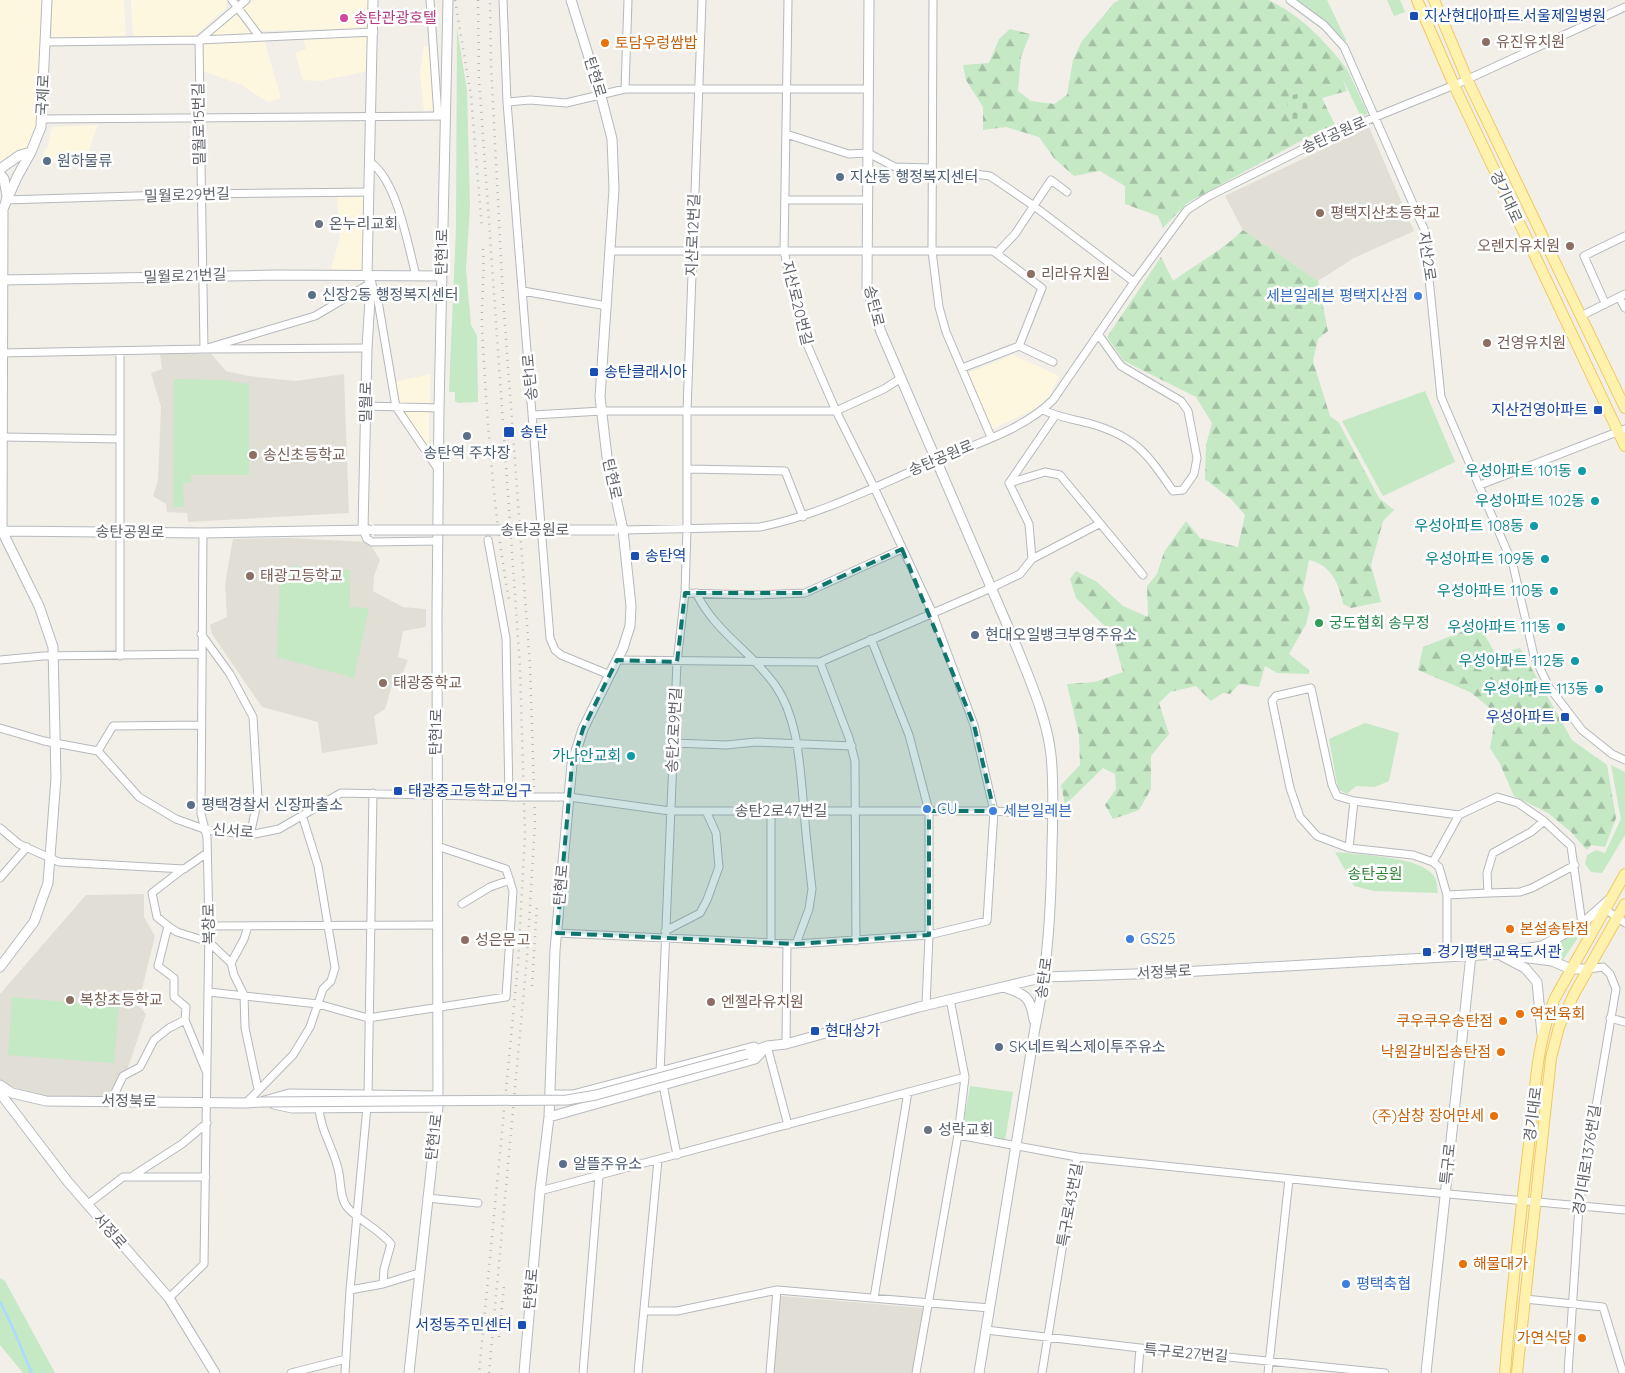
<svg xmlns="http://www.w3.org/2000/svg" width="1625" height="1373" font-family="Quicksand,'Noto Sans KR',sans-serif">
  <style>
    .commercial { fill: #fef7e0 }
    .education { fill: #e1ded6 }
    .green { fill: #c5e8c5 }
    .forest { fill: url(#forest-firs) }
    .cemetery { fill: url(#cemetery-stones) }
    .lines { fill: none; stroke-linecap: round; stroke-linejoin: round }
    .stream { stroke: #aadaff; stroke-width: 2.5 }
    .street-casing { stroke: #b5b8bc; stroke-width: 9 }
    .secondary-casing { stroke: #b6babf; stroke-width: 11 }
    .primary-casing { stroke: #f2c960; stroke-width: 12 }
    .street { stroke: #fff; stroke-width: 7 }
    .secondary { stroke: #fff; stroke-width: 9 }
    .primary { stroke: #fff2af; stroke-width: 10 }
    .rail { stroke: #b6b7b8; stroke-width: 2.5; stroke-dasharray: 1 6; stroke-linecap: butt }
    .street-bridge-casing { stroke: #b5b8bc; stroke-width: 9; stroke-linecap: butt }
    .secondary-bridge-casing { stroke: #b6babf; stroke-width: 11; stroke-linecap: butt }
    .street-bridge { stroke: #fff; stroke-width: 7 }
    .secondary-bridge { stroke: #fff; stroke-width: 9 }
    .marked { fill: #0f766e; fill-opacity: 0.2; stroke: #0f766e; stroke-width: 4; stroke-dasharray: 10 6; stroke-linejoin: round }
    .transit-dot { fill: #1a4fb4; stroke: #fff; stroke-width: 2 }
    .hotel-dot { fill: #d1479c; stroke: #fff; stroke-width: 2 }
    .education-dot { fill: #8d6e63; stroke: #fff; stroke-width: 2 }
    .food-dot { fill: #e8710a; stroke: #fff; stroke-width: 2 }
    .service-dot { fill: #5c6f8a; stroke: #fff; stroke-width: 2 }
    .worship-dot { fill: #6b7280; stroke: #fff; stroke-width: 2 }
    .shop-dot { fill: #3f7fe0; stroke: #fff; stroke-width: 2 }
    .culture-dot { fill: #0f9aa8; stroke: #fff; stroke-width: 2 }
    .leisure-dot { fill: #2e9e5b; stroke: #fff; stroke-width: 2 }
    .labels { text-anchor: middle; stroke-width: 5; stroke-linejoin: round; paint-order: stroke }
    .transit-label { font-size: 15px; fill: #164399; stroke: #fff; text-anchor: start }
    .hotel-label { font-size: 15px; fill: #b23c85; stroke: #fff; text-anchor: start }
    .education-label { font-size: 15px; fill: #785e54; stroke: #fff; text-anchor: start }
    .food-label { font-size: 15px; fill: #c56008; stroke: #fff; text-anchor: start }
    .street-label { font-size: 15px; fill: #5f6368; stroke: #fff }
    .service-label { font-size: 15px; fill: #4e5e75; stroke: #fff; text-anchor: start }
    .worship-label { font-size: 15px; fill: #5b616d; stroke: #fff; text-anchor: start }
    .shop-label { font-size: 15px; fill: #366cbe; stroke: #fff; text-anchor: start }
    .culture-label { font-size: 15px; fill: #0d838f; stroke: #fff; text-anchor: end }
    .leisure-label { font-size: 15px; fill: #27864d; stroke: #fff; text-anchor: start }
    .park-label { font-size: 15px; fill: #348238; stroke: #fff }
  </style>
  <defs>
    <pattern id="forest-firs" width="22" height="20" patternUnits="userSpaceOnUse" patternTransform="scale(1.25)"><rect width="22" height="20" fill="#c5e8c5"/><path d="M5 1l3.5 6h-7zM16 11l3.5 6h-7z" fill="#a3c0a4"/></pattern>
    <pattern id="cemetery-stones" width="16" height="16" patternUnits="userSpaceOnUse" patternTransform="scale(1.25)"><rect width="16" height="16" fill="#c5e8c5"/><path d="M2 7V4a2 2 0 0 1 4 0v3zM10 15v-3a2 2 0 0 1 4 0v3z" fill="#a3c0a4"/></pattern>
  </defs>
  <rect width="100%" height="100%" fill="#f1efe8"/>
  <path class="commercial" d="M0,0H41L40,127L33,143L0,166Z
    M52,0H124L126,36L52,39Z
    M131,0H226V8L194,36H133Z
    M254,0H369V28L259,31L242,9Z
    M237,12L253,34L209,36Z
    M369,36L368,71L320,81L303,80L295,53L306,49L303,38Z
    M264,40L281,98L268,102L240,84L202,71L204,44Z
    M424,46H429L433,110L424,111L420,73Z
    M98,125L83,166L72,163L64,169L42,155L48,146L52,127Z
    M337,197H366L364,270L331,269L340,237Z
    M1013,355L1059,376L1049,396L1036,408L991,430L968,373Z
    M430,374V405L400,404L395,382Z
    M403,411L429,412V449Z"/>
  <path class="education" d="M1369,127L1414,231L1354,258L1318,281L1243,230L1225,196Z
    M160,354H211L226,371L248,376L296,381L344,374L349,513L188,522L187,513L167,512L166,504L153,496L158,480L161,407L151,373L162,369Z
    M287,538L369,542L380,560L374,576L373,591L403,607L426,609V627L403,631L398,657L408,660L402,675L393,682L385,709L374,716L378,744L322,753L318,722L262,707L212,634L210,625L227,617L225,584L233,539Z
    M144,894V917L155,936L138,1005L146,1014L125,1077L113,1101L38,1098L3,1082L0,1079V994L86,895Z
    M780,1296L923,1308L913,1373H773Z"/>
  <path class="green" d="M1292,0H1327L1346,40L1345,42H1342Z
    M1387,0H1400L1405,12L1394,16Z
    M457,28L467,91L470,207L466,269L471,325L477,336L478,402L458,403L455,401V392H449L456,228Z
    M1347,69L1368,114L1361,117L1339,71Z
    M174,379L224,380L249,384V475H191V483H183L184,507H173Z
    M1425,391L1455,462L1383,496L1342,421Z
    M291,566L350,570V607L369,608L354,678L277,657L280,570H291Z
    M1365,723L1399,733L1389,781L1375,787L1356,786L1347,794L1338,789L1329,739Z
    M1611,765L1625,772V835L1602,873L1591,872L1585,864L1587,855L1596,850L1605,853L1621,819Z
    M1335,852C1358,855 1425,856 1435,878C1437,882 1437,889 1438,893L1374,891L1354,886Z
    M1576,934L1579,936L1563,960L1559,959L1554,944Z
    M12,997L119,1007L114,1063L8,1055Z
    M970,1086L1013,1092L1005,1141L962,1132Z
    M0,1278L5,1281L55,1373H23L0,1345Z"/>
  <path class="forest" d="M1119,0H1268C1300,14 1326,42 1347,69L1340,71L1347,91L1322,98L1335,125L1321,130L1187,203L1163,228L1158,216L1125,204V186L1100,171L1074,176L1054,158L1039,137L1006,127L983,130V107L966,80L963,65L989,63L999,39L1010,29L1030,34L1021,57L1018,91L1031,101L1054,104L1067,95L1073,60L1082,41L1114,3Z
    M1243,230L1318,281L1328,331L1318,339L1313,361L1330,416L1339,423L1379,498L1394,510L1383,521L1371,565L1381,602L1351,608L1343,604C1339,583 1331,565 1309,560L1303,590L1310,608L1306,624L1289,654L1309,670V674L1277,673L1265,666L1259,687L1239,684L1230,694L1223,693L1211,701L1196,686L1170,692L1159,703L1169,734L1151,756V789L1139,810L1113,819L1105,805L1116,789L1115,774L1103,768L1065,805L1061,785L1080,765L1079,735L1067,684L1095,682L1123,672L1112,633L1076,598L1070,579L1076,571L1097,582L1123,606L1148,617L1147,586L1157,574L1164,552L1186,521L1200,538L1238,547L1245,515L1232,500L1205,479L1206,445L1212,423L1196,397L1124,361L1107,337L1161,257L1173,281C1196,264 1223,250 1243,230Z
    M1479,625L1496,655L1520,648L1572,740L1607,765L1616,818L1605,847L1591,845L1587,850L1571,832L1548,813L1514,796L1500,764L1490,748L1496,713L1470,692L1418,670L1423,647Z"/>
  <path class="cemetery" d="M1299,93L1313,113L1293,122L1285,98Z"/>
  <g class="lines">
    <path class="stream" d="M0,1302C13,1325 21,1349 32,1373"/>
    <defs>
      <path id="street" d="M232,0L259,36
        M246,0L199,40L204,349L367,348
        M430,0L438,116
        M503,0L507,102L550,638L555,650L561,655L610,675
        M933,0L932,251L939,307L946,332L991,437
        M1290,0L1324,25L1344,47L1424,229L1441,397L1513,565L1534,656L1549,687L1582,730L1612,754L1625,760
        M45,42L199,40L374,32
        M625,89L628,0
        M507,102L530,100L566,103L625,89H868
        M41,119L446,116
        M786,134L849,154L868,153L895,167L931,168
        M371,163C397,181 408,245 416,276
        M931,175L967,173L990,176L1034,206L1134,282
        M5,200L200,194L369,192
        M785,200H867
        M611,251H993L1042,288L1019,346L962,368
        M997,253L1015,234L1051,180L1067,192
        M523,291L607,306
        M1619,297L1625,308
        M1605,303L1584,256L1625,236
        M1581,316L1625,294
        M1019,346L1053,362
        M120,351V656
        M0,353L204,349L315,316L371,283L377,295L396,407L438,469
        M366,406L439,408
        M1043,410C1058,417 1072,419 1088,423C1135,436 1146,452 1173,491L1183,490L1194,474L1197,458L1188,411L1181,401L1121,366L1098,334
        M533,415L602,411H836L884,389L901,378
        M4,437L120,439
        M687,469L785,471L803,517
        M1009,483L1055,416
        M1480,485L1625,429
        M363,530L367,539L372,542L438,541
        M623,530L760,527C821,515 878,485 935,461C974,444 1022,431 1053,400L1134,282L1187,210L1209,196L1331,135L1457,84L1625,7
        M488,540L506,638L509,797
        M1032,559L1099,524
        M685,593L755,595L805,593L902,549
        M696,593C717,634 749,649 775,685C799,719 800,769 804,810C806,836 809,863 812,889L809,909L796,944
        M201,634L230,674L253,717L258,799L250,835
        M871,639L909,735L929,811V935L926,1005
        M0,660L43,656L201,654
        M617,660L820,662L991,588L1020,574L1032,559L1029,524L1009,483L1045,472L1060,475L1143,575
        M820,662L849,738L855,761L856,941
        M0,728L44,741L98,751L139,797L176,819L204,829L250,835L279,829L341,793L517,797
        M673,743L726,745L756,742L852,746
        M98,751L113,726L201,725
        M555,797H569L670,811H994L1053,815
        M1354,801L1459,815L1433,862
        M771,810V943
        M1459,815L1497,797L1518,803L1544,821L1571,846L1582,924
        M1544,821L1531,832L1493,853L1487,873L1488,893L1520,892L1532,888L1575,865
        M0,828L19,844L59,862L184,869L207,853
        M1349,848L1354,801L1337,796L1332,785L1311,688L1276,696L1272,701L1290,788L1300,817L1317,836L1349,848L1413,855L1433,862L1439,867L1447,895V956
        M0,878L27,847
        M1447,895L1488,893
        M462,904L490,887L510,880
        M1605,909L1625,923
        M168,926L157,917L152,893L183,869
        M209,926L438,925
        M248,926L244,939L231,963L234,975L244,995L245,1028L258,1089
        M665,931L700,913L707,900L719,867L716,833L706,811
        M557,933L796,944L929,935L987,921L994,811L974,725L933,614L874,487L836,411L806,342L793,293L784,251L788,0
        M209,992L318,1004L368,1018L506,997L513,891L506,869L437,846
        M1610,1018L1625,1022
        M185,1020L206,1071
        M786,1044L787,944
        M767,1046L788,1125
        M660,1073L677,662L685,593L687,529V411L702,0
        M663,1085L677,1155
        M111,1101L123,1076L140,1067L154,1040L169,1028L185,1020L186,1007L174,997V978L158,966L168,926L177,932L209,942L231,963
        M246,1103L293,1055L310,1027L323,989L331,981L335,968L318,866L302,815
        M319,1107C320,1131 335,1150 339,1173C341,1184 340,1198 347,1207C359,1221 378,1228 391,1244L384,1269L383,1284L350,1290L345,1373
        M958,1135L1077,1157L1360,1186L1625,1210
        M134,1175L182,1144L207,1123
        M540,1191L965,1077
        M427,1198L478,1203
        M88,1204L123,1177H206
        M383,1284L419,1273
        M350,1290L368,1096L373,793
        M169,1298L204,1264L209,926L207,837L201,814L203,533
        M874,1298L908,1092
        M1525,1299L1603,1307L1623,1373
        M644,1311H677L777,1290L990,1308
        M986,1330L1140,1348L1385,1373
        M291,1373L346,1359
        M583,1373L599,1176
        M638,1373L658,1160
        M770,1373L777,1290
        M916,1373L958,1135L965,1077L950,999
        M1042,1373L1077,1157
        M1138,1373L1140,1348
        M1268,1373L1289,1179
        M1568,1373L1579,1206L1616,989L1610,974L1603,967L1588,969"/>
      <path id="secondary" d="M869,0L867,288L881,332L1018,650C1031,683 1047,719 1051,755C1054,785 1053,816 1052,846C1051,909 1048,966 1035,1028L979,1373
        M0,169L20,155L31,152L41,127L47,0
        M0,174L4,179L7,196
        M3,280L277,275L442,276
        M363,530L367,348L371,283L367,275L373,0
        M2,531L203,533L369,530
        M1509,951L1542,946L1582,924L1609,900
        M1502,956L1525,968L1537,982L1542,1034
        M0,967L34,922L48,883L56,778L53,647L39,606L2,531L3,209L17,177L31,152
        M1004,987C1025,994 1031,997 1034,1020
        M747,1054L767,1046L786,1044L919,1007L1045,977L1164,973L1497,954L1552,961L1571,969H1588
        M0,1085L12,1093L46,1101L246,1103L261,1102L289,1094L437,1096
        M0,1093L68,1182L169,1298L215,1373
        M550,1095H573L754,1047
        M274,1104L292,1108L438,1107
        M549,1117L755,1059L765,1048
        M409,1373L438,1107L437,616L439,408L448,0
        M524,1373L540,1191L549,1117L555,950L572,764L583,729L623,648L630,626L631,606L623,530L607,457L600,397L614,189L612,139L601,96L571,0
        M1426,1373L1471,955"/>
      <path id="primary" d="M1417,0L1454,85L1625,446
        M1434,0L1467,79L1625,408
        M1505,1373C1511,1294 1521,1214 1530,1135C1535,1089 1537,1041 1555,998L1625,874
        M1517,1373L1551,1058L1559,1027L1574,994L1625,904"/>
    </defs>
    <use href="#street" class="street-casing"/>
    <use href="#secondary" class="secondary-casing"/>
    <use href="#primary" class="primary-casing"/>
    <use href="#street" class="street"/>
    <use href="#secondary" class="secondary"/>
    <use href="#primary" class="primary"/>
    <path class="rail" d="M455,0L471,96L482,229
      M478,0L479,78L520,667L525,834L518,964L479,1373
      M483,249C485,276 481,302 482,329C487,419 493,511 509,600
      M532,986L537,904
      M499,1337L504,1285
      M489,1373L527,957L535,822L530,666L503,298L491,65L490,0"/>
    <defs>
      <path id="street-bridge" d="M517,797H555"/>
      <path id="secondary-bridge" d="M374,530H615
        M261,1102L567,1100L596,1095L747,1054"/>
    </defs>
    <use href="#street-bridge" class="street-bridge-casing"/>
    <use href="#secondary-bridge" class="secondary-bridge-casing"/>
    <use href="#street-bridge" class="street-bridge"/>
    <use href="#secondary-bridge" class="secondary-bridge"/>
  </g>
  <path class="marked" d="M902,549L974,725L994,811H929V935L796,944L557,933L572,764L583,729L617,660L677,662L685,593H805Z"/>
  <g class="transit-dot">
    <rect x="1409" y="11" width="10" height="10" rx="2.5"/>
    <rect x="589" y="367" width="10" height="10" rx="2.5"/>
    <rect x="1593" y="405" width="10" height="10" rx="2.5"/>
    <rect x="503" y="426" width="12" height="12" rx="2.5"/>
    <rect x="630" y="551" width="10" height="10" rx="2.5"/>
    <rect x="1560" y="712" width="10" height="10" rx="2.5"/>
    <rect x="393" y="786" width="10" height="10" rx="2.5"/>
    <rect x="1422" y="947" width="10" height="10" rx="2.5"/>
    <rect x="810" y="1026" width="10" height="10" rx="2.5"/>
    <rect x="517" y="1320" width="10" height="10" rx="2.5"/>
  </g>
  <circle class="hotel-dot" cx="344" cy="18" r="5"/>
  <g class="education-dot">
    <circle cx="1486" cy="42" r="5"/>
    <circle cx="1320" cy="213" r="5"/>
    <circle cx="1570" cy="246" r="5"/>
    <circle cx="1031" cy="274" r="5"/>
    <circle cx="1487" cy="343" r="5"/>
    <circle cx="253" cy="455" r="5"/>
    <circle cx="250" cy="576" r="5"/>
    <circle cx="383" cy="683" r="5"/>
    <circle cx="465" cy="940" r="5"/>
    <circle cx="70" cy="1000" r="5"/>
    <circle cx="711" cy="1002" r="5"/>
  </g>
  <g class="food-dot">
    <circle cx="605" cy="43" r="5"/>
    <circle cx="1510" cy="929" r="5"/>
    <circle cx="1520" cy="1014" r="5"/>
    <circle cx="1503" cy="1021" r="5"/>
    <circle cx="1501" cy="1052" r="5"/>
    <circle cx="1494" cy="1116" r="5"/>
    <circle cx="1463" cy="1264" r="5"/>
    <circle cx="1582" cy="1338" r="5"/>
  </g>
  <g class="service-dot">
    <circle cx="47" cy="161" r="5"/>
    <circle cx="840" cy="177" r="5"/>
    <circle cx="312" cy="295" r="5"/>
    <circle cx="467" cy="436" r="5"/>
    <circle cx="975" cy="635" r="5"/>
    <circle cx="191" cy="805" r="5"/>
    <circle cx="999" cy="1047" r="5"/>
    <circle cx="563" cy="1164" r="5"/>
  </g>
  <g class="worship-dot">
    <circle cx="319" cy="224" r="5"/>
    <circle cx="928" cy="1130" r="5"/>
  </g>
  <g class="shop-dot">
    <circle cx="1418" cy="296" r="5"/>
    <circle cx="927" cy="809" r="5"/>
    <circle cx="993" cy="811" r="5"/>
    <circle cx="1130" cy="939" r="5"/>
    <circle cx="1346" cy="1284" r="5"/>
  </g>
  <g class="culture-dot">
    <circle cx="1582" cy="471" r="5"/>
    <circle cx="1595" cy="501" r="5"/>
    <circle cx="1534" cy="526" r="5"/>
    <circle cx="1545" cy="559" r="5"/>
    <circle cx="1554" cy="591" r="5"/>
    <circle cx="1561" cy="627" r="5"/>
    <circle cx="1575" cy="661" r="5"/>
    <circle cx="1599" cy="689" r="5"/>
    <circle cx="631" cy="756" r="5"/>
  </g>
  <circle class="leisure-dot" cx="1319" cy="623" r="5"/>
  <g class="labels">
    <g class="transit-label">
      <text x="1424" y="21">지산현대아파트.서울제일병원</text>
      <text x="604" y="377">송탄클래시아</text>
      <text x="1588" y="415" text-anchor="end">지산건영아파트</text>
      <text x="520" y="437">송탄</text>
      <text x="645" y="561">송탄역</text>
      <text x="1555" y="722" text-anchor="end">우성아파트</text>
      <text x="408" y="796">태광중고등학교입구</text>
      <text x="1437" y="957">경기평택교육도서관</text>
      <text x="825" y="1036">현대상가</text>
      <text x="512" y="1330" text-anchor="end">서정동주민센터</text>
    </g>
    <g class="hotel-label">
      <text x="354" y="23">송탄관광호텔</text>
    </g>
    <g class="education-label">
      <text x="1496" y="47">유진유치원</text>
      <text x="1330" y="218">평택지산초등학교</text>
      <text x="1560" y="251" text-anchor="end">오렌지유치원</text>
      <text x="1041" y="279">리라유치원</text>
      <text x="1497" y="348">건영유치원</text>
      <text x="263" y="460">송신초등학교</text>
      <text x="260" y="581">태광고등학교</text>
      <text x="393" y="688">태광중학교</text>
      <text x="475" y="945">성은문고</text>
      <text x="80" y="1005">복창초등학교</text>
      <text x="721" y="1007">엔젤라유치원</text>
    </g>
    <g class="food-label">
      <text x="615" y="48">토담우렁쌈밥</text>
      <text x="1520" y="934">본설송탄점</text>
      <text x="1530" y="1019">역전육회</text>
      <text x="1493" y="1026" text-anchor="end">쿠우쿠우송탄점</text>
      <text x="1491" y="1057" text-anchor="end">낙원갈비집송탄점</text>
      <text x="1484" y="1121" text-anchor="end">(주)삼창 장어만세</text>
      <text x="1473" y="1269">해물대가</text>
      <text x="1572" y="1343" text-anchor="end">가연식당</text>
    </g>
    <g class="street-label">
      <text transform="translate(595 77) rotate(73)" y="5">탄현로</text>
      <text transform="translate(43 95) rotate(-87)" y="5">국제로</text>
      <text transform="translate(199 124) rotate(-91)" y="5">밀월로15번길</text>
      <text transform="translate(1334 135) rotate(-24)" y="5">송탄공원로</text>
      <text transform="translate(187 195) rotate(-2)" y="5">밀월로29번길</text>
      <text transform="translate(1506 197) rotate(65)" y="5">경기대로</text>
      <text transform="translate(693 235) rotate(-88)" y="5">지산로12번길</text>
      <text transform="translate(442 252) rotate(-89)" y="5">탄현1로</text>
      <text transform="translate(1427 256) rotate(82)" y="5">지산2로</text>
      <text transform="translate(185 276) rotate(-2)" y="5">밀월로21번길</text>
      <text transform="translate(797 303) rotate(76)" y="5">지산로20번길</text>
      <text transform="translate(874 306) rotate(76)" y="5">송탄로</text>
      <text transform="translate(530 377) rotate(-95)" y="5">송탄1로</text>
      <text transform="translate(366 402) rotate(-89)" y="5">밀월로</text>
      <text transform="translate(941 458) rotate(-23)" y="5">송탄공원로</text>
      <text transform="translate(612 479) rotate(78)" y="5">탄현로</text>
      <text x="535" y="535">송탄공원로</text>
      <text transform="translate(130 532) rotate(1)" y="5">송탄공원로</text>
      <text transform="translate(674 730) rotate(-87)" y="5">송탄2로9번길</text>
      <text transform="translate(436 732) rotate(-89)" y="5">탄현1로</text>
      <text x="781" y="816">송탄2로47번길</text>
      <text transform="translate(233 831) rotate(4)" y="5">신서로</text>
      <text transform="translate(561 885) rotate(-85)" y="5">탄현로</text>
      <text transform="translate(209 924) rotate(-91)" y="5">복창로</text>
      <text transform="translate(1164 972) rotate(-3)" y="5">서정북로</text>
      <text transform="translate(1044 978) rotate(-82)" y="5">송탄로</text>
      <text transform="translate(129 1101) rotate(1)" y="5">서정북로</text>
      <text transform="translate(1533 1114) rotate(-83)" y="5">경기대로</text>
      <text transform="translate(434 1137) rotate(-83)" y="5">탄현1로</text>
      <text transform="translate(1587 1160) rotate(-81)" y="5">경기대로1376번길</text>
      <text transform="translate(1448 1164) rotate(-84)" y="5">특구로</text>
      <text transform="translate(1070 1205) rotate(-80)" y="5">특구로43번길</text>
      <text transform="translate(110 1231) rotate(49)" y="5">서정로</text>
      <text transform="translate(531 1289) rotate(-85)" y="5">탄현로</text>
      <text transform="translate(1186 1353) rotate(5)" y="5">특구로27번길</text>
    </g>
    <g class="service-label">
      <text x="57" y="166">원하물류</text>
      <text x="850" y="182">지산동 행정복지센터</text>
      <text x="322" y="300">신장2동 행정복지센터</text>
      <text x="467" y="458" text-anchor="middle">송탄역 주차장</text>
      <text x="985" y="640">현대오일뱅크부영주유소</text>
      <text x="201" y="810">평택경찰서 신장파출소</text>
      <text x="1009" y="1052">SK네트웍스제이투주유소</text>
      <text x="573" y="1169">알뜰주유소</text>
    </g>
    <g class="worship-label">
      <text x="329" y="229">온누리교회</text>
      <text x="938" y="1135">성락교회</text>
    </g>
    <g class="shop-label">
      <text x="1408" y="301" text-anchor="end">세븐일레븐 평택지산점</text>
      <text x="937" y="814">CU</text>
      <text x="1003" y="816">세븐일레븐</text>
      <text x="1140" y="944">GS25</text>
      <text x="1356" y="1289">평택축협</text>
    </g>
    <g class="culture-label">
      <text x="1572" y="476">우성아파트 101동</text>
      <text x="1585" y="506">우성아파트 102동</text>
      <text x="1524" y="531">우성아파트 108동</text>
      <text x="1535" y="564">우성아파트 109동</text>
      <text x="1544" y="596">우성아파트 110동</text>
      <text x="1551" y="632">우성아파트 111동</text>
      <text x="1565" y="666">우성아파트 112동</text>
      <text x="1589" y="694">우성아파트 113동</text>
      <text x="621" y="761">가나안교회</text>
    </g>
    <g class="leisure-label">
      <text x="1329" y="628">궁도협회 송무정</text>
    </g>
    <g class="park-label">
      <text x="1375" y="879">송탄공원</text>
    </g>
  </g>
</svg>
